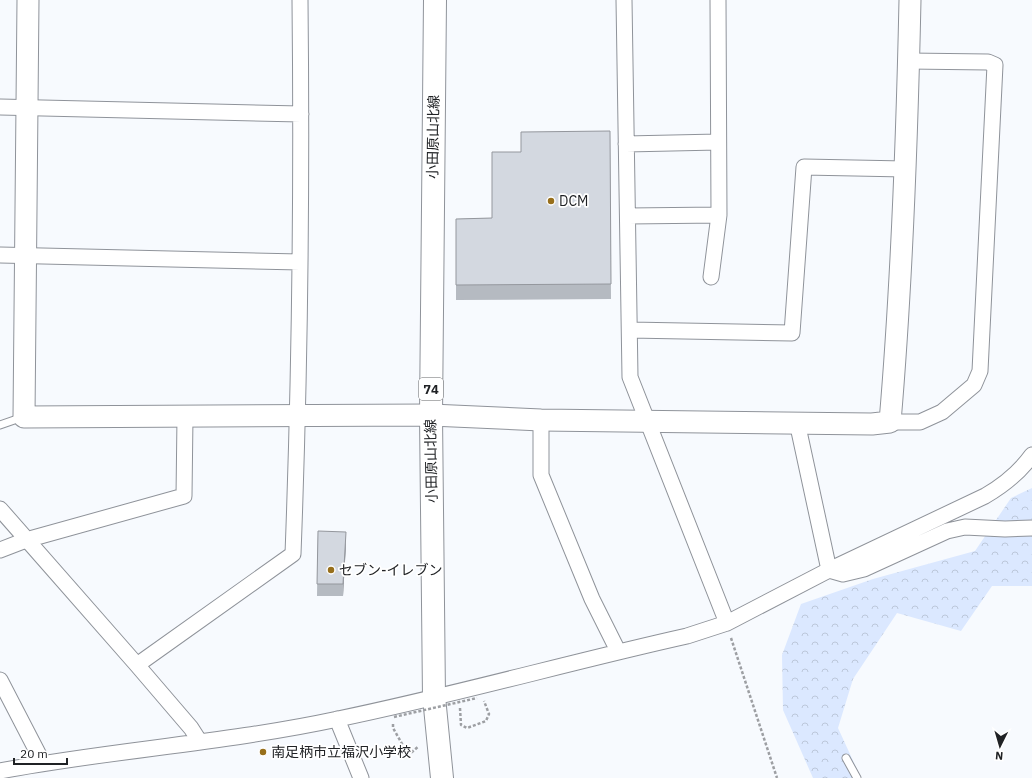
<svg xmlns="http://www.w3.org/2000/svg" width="1032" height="778" font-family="'IBM Plex Sans','Noto Sans JP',sans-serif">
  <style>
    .forest { fill: url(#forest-crowns) }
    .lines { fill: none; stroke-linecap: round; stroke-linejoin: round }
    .lane-casing { stroke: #8f939a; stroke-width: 9 }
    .street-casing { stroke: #8f939a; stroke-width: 17 }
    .secondary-casing { stroke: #8f939a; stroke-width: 23 }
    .primary-casing { stroke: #8f939a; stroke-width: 24 }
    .path { stroke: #9d9fa3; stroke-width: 2.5; stroke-dasharray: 3 2; stroke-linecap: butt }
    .lane { stroke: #fff; stroke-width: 7 }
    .street { stroke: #fff; stroke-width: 15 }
    .secondary { stroke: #fff; stroke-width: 21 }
    .primary { stroke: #fff; stroke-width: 22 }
    .path-bridge { stroke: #9d9fa3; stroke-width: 2.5; stroke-dasharray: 3 2; stroke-linecap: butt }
    .wall { fill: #b5bac1 }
    .shaded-wall { fill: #94979d }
    .building { fill: #d3d8e0; stroke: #94979d }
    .poi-dot { fill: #976f1b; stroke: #fff; stroke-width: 1.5 }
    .labels { text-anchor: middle; stroke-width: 3.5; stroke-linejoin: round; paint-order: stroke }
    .shield { fill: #fff; stroke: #636466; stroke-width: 1 }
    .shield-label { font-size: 13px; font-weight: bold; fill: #202225 }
    .street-label { font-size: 14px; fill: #202225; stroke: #fff }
    .poi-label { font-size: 14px; fill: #202225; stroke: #fff; text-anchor: start }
  </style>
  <defs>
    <pattern id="forest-crowns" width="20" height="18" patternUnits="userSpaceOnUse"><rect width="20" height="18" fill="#dbe8ff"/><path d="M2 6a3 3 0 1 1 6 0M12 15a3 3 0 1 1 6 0" fill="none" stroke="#bcc7da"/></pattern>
  </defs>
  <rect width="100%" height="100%" fill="#f7fafe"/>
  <path class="forest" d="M1032,488V586H992L961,631L897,613L853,679L838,728L861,778H813L783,710L782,655L801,604L873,579L975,551L1011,498Z"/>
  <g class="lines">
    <defs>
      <path id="lane" d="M0,425L23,417
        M846,758L857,778"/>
      <path id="street" d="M624,0L630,377L727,623
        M0,107L301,114
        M626,144L718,142
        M628,216L719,215
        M0,255L300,262
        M711,277L719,215L718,0
        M630,330L792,333L804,167L905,169
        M541,420V475L592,599L618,651
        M797,422L829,570L843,574L864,569L947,531L965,527L1005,529L1032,528
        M890,422H920L942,412L974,385L980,371L995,65L988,62L908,61
        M0,509L137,665L191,728L200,742
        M0,550L26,540L184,496L185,417
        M137,665L293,554C300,369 302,185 300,0
        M0,680L43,763
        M337,719L361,778
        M0,771C112,750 226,743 338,719C455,695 570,662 687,636L727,623L829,570L985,496C1004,485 1019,473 1032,455"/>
      <path id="secondary" d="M28,0L24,417L431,415L541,420L872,424L890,422C902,282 907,141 910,0"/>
      <path id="primary" d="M435,0L431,415L434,697L442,778"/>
    </defs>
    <use href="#lane" class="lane-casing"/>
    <use href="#street" class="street-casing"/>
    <use href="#secondary" class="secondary-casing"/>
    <use href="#primary" class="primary-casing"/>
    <path class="path" d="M731,638L777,778
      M460,708L461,725L467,728L486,721L489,714L484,701
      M393,724V728L405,749L412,752L419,746"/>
    <use href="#lane" class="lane"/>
    <use href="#street" class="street"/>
    <use href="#secondary" class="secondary"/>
    <use href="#primary" class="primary"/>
    <path class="path-bridge" d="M394,717L477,698"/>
  </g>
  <path class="wall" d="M610,131L611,299L456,300V219L492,218Z
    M318,531L346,544L343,596H317Z"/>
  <path class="shaded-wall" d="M346,532V544L343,596V584Z"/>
  <path class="building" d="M610,131L611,284L456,285V219L492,218V152H521V132Z
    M318,531L346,532L343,584H317Z"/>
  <g class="poi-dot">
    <circle cx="551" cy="201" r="4"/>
    <circle cx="331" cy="570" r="4"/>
    <circle cx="263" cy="752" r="4"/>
  </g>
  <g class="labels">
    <rect class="shield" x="419" y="378" width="24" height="22" rx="3"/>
    <g class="shield-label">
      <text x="431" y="394">74</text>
    </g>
    <g class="street-label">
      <text transform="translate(433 137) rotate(-89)" y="5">小田原山北線</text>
      <text transform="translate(431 461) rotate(-91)" y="5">小田原山北線</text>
    </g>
    <g class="poi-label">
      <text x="559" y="206">DCM</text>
      <text x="339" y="575">セブン-イレブン</text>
      <text x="271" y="757">南足柄市立福沢小学校</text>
    </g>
  </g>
  <g transform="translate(1000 746) rotate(185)" stroke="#ffffff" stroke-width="3" paint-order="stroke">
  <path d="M0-3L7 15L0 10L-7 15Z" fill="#202225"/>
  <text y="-6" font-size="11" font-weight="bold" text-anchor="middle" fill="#202225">N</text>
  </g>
  <path d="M14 758v6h53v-6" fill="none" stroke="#202225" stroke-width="2"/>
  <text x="20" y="758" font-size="12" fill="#202225" stroke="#ffffff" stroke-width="3" paint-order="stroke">20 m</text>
</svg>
